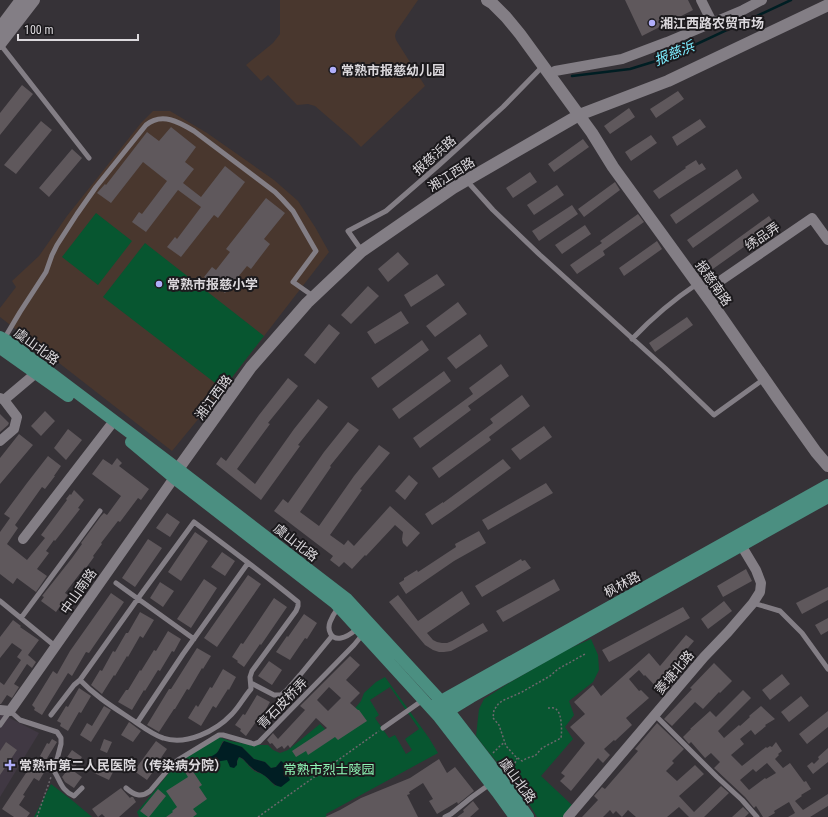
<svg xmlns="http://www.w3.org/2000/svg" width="828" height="817" font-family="'Roboto Condensed','Noto Sans SC',sans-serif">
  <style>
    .built { fill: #403843 }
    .education { fill: #49372e }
    .green { fill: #075630; fill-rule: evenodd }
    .water { fill: #001e23 }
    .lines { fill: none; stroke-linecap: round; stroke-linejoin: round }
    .stream { stroke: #001e23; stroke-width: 2.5 }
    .building { fill: #5f585c; fill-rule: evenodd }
    .path { stroke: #6c686d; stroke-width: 1.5; stroke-dasharray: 2 2; stroke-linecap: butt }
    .lane { stroke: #837e85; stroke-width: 5 }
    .street { stroke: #837e85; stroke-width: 10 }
    .secondary { stroke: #837e85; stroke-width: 12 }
    .primary { stroke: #4b8f81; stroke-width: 12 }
    .poi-dot { fill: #b0aefa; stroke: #1c1a1d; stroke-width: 1.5 }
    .labels { text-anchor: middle; stroke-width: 4; stroke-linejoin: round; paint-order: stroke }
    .poi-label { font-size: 13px; font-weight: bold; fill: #dcd9dd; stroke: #1c1a1d; text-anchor: start }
    .street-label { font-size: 13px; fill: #dcd9dd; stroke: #1c1a1d }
    .park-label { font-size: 13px; fill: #8ff6b5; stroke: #1c1a1d }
    .water-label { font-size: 14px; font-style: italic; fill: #7cedff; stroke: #1c1a1d }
  </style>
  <rect width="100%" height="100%" fill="#363237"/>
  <path class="built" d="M0,713L39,733L0,797Z"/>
  <path class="education" d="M280,0H418L396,32L395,36L396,40L425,86L361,147L352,138L315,106L308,104L297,105L268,75L261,81L246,65L273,43L280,34Z
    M153,111H170L207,133L274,180L298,201L315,227L329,252L223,389L172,451L0,317V308L16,287L12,281L39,256L67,216L141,123Z"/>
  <path class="green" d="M96,213L132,241L98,285L62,257Z
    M145,243L264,336L223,389L103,297Z
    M591,639L598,655L599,670L593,682L569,701L574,715L565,727L573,739L541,776L572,805L563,817H537C521,787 496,763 476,736L479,709L484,699L509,683L566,650Z
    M385,677L429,738L438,753L326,814L327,817H139L137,812L177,763L219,737L230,741L251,745H268L273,750L280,753L288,750L320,724L327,731L351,713L361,701L364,693L376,682ZM390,687L419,729L405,739L412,750L406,754L395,735L389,738L375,718L379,715L370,700ZM223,741L242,747L254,759L265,762L271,768L276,767L281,761L288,772V776L275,786C271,782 267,777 262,774C260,773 258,773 256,772C248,768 247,760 238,757L237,765L227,760H223L210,757C220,754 218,749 223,741Z
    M51,784L73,801L92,817H34Z"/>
  <path class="water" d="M224,741L242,747L254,759L265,762L271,768L276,767L281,761L290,768L288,776L290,780L281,787C271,785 270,778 262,774C258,772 255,771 251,767C246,763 245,759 239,757L237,761V765L234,768L230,767L227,760L215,762L209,757C220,754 218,749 224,741Z"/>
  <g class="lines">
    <path class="stream" d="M572,76L630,69L669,57L791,0"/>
  </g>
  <path class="building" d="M625,0H688L693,10L642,36Z
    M22,85L33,94L0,135V113Z
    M678,91L684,99L656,118L650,109Z
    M629,108L635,117L610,134L604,126Z
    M700,119L706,127L677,146L672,137Z
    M41,121L52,130L16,174L4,165Z
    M171,127L196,147L185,162L194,169L183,183L201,197L225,166L245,182L218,218L214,215L181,257L167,247L175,237L177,239L201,207L178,190L146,232L132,222L139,212L142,214L167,181L143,162L111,203L97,193L105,184L106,185L147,132L159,141Z
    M651,135L657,143L631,161L625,152Z
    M583,139L589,147L554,172L548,164Z
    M72,149L82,158L49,197L39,188Z
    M696,160L699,165L702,163L706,169L688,180L659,199L653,191L686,168L685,167Z
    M737,169L742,178L676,224L670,215Z
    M530,172L537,182L513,198L506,188Z
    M615,182L620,190L584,217L578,209Z
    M557,185L564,195L534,215L527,205Z
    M753,193L759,201L693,248L687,240Z
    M266,198L285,213L264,239L270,244L251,269L247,266L225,293L204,277L212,267L216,270L230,252L226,249Z
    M572,205L578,214L539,241L532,231Z
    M638,214L644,222L603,251L605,255L577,274L570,265L602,243L600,241Z
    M769,216L775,225L710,271L704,263Z
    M585,225L591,234L562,254L555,245Z
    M657,241L662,249L624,276L619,268Z
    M398,252L409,264L388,282L378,269Z
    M437,274L445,285L411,307L404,295Z
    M368,286L379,296L351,324L341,315Z
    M458,302L467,314L435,337L426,326Z
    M401,311L409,323L375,344L367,332Z
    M687,317L693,325L655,352L649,343Z
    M329,324L340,333L315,364L304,355Z
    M480,334L488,346L456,369L447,358Z
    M422,340L429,350L378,388L371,378Z
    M501,364L509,376L468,406L471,410L420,448L413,438L473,394L469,388Z
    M444,371L451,381L399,419L392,409Z
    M288,378L298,386L268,423L270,424L237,469L255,484L294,429L318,399L328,407L298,445L300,446L261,500L216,464L221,457L226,461L259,415Z
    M522,395L530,406L489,437L491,440L439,478L432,468L493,423L490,419Z
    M45,411L55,421L41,436L31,426Z
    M0,414L9,423L8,425L0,432Z
    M348,422L359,430L330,466L331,467L300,512L319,526L354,476L379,445L390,453L360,489L362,490L330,535L344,545L348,540L354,546L390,506L420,533L407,547L403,543L402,539L403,532L395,525L366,556L365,555L352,569L344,562L339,567L330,560L333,556L274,511L283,499L288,503L324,452Z
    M544,426L552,437L520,460L511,449Z
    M68,429L82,440L66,460L54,448Z
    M19,434L33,445L0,484V458Z
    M48,456L61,466L54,476H55L45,489L42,487L15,525L18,528L7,544L27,560L45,538L41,535L64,504L67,500L66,499L70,494L71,495L74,490L84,500L78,508L80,509L55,541L54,540L46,551L49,553L37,569L47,576L36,592L17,578L13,584L0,574V532L10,518L4,514L27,483Z
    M117,458L122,463L119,466L149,489L141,500L138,498L120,522L118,521L101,543L102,544L93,556L94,557L86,568L85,567L65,593L68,595L56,612L41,601L44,597L42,596L72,558L82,544L81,543L101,516L104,513L107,515L121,496L92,474L103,459L112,465Z
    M503,459L511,468L451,512L432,525L425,514L443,502V503Z
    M409,475L418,483L405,500L395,491Z
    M546,483L553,493L488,530L482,520Z
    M167,513L180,522L170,537L156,528Z
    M479,531L486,543L454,561L406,594L399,583L404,580V578L417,570L418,572L456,547L455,544Z
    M195,532L208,541L181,581L168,572Z
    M148,539L162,548L135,587L122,578Z
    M222,552L235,561L225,576L211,567Z
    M521,559L522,561L525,560L531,568L482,597L475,586Z
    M746,569L752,581L723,597L717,586Z
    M248,575L261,584L217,647L204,638Z
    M204,579L217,588L191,628L177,619Z
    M554,579L560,590L503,622L496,611Z
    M160,582L174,591L163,607L150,598Z
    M828,587V600L802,614L796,603Z
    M462,591L470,604L427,633L433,640L437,642L442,643H447L452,641L483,623L488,631L451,651L444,652H439L433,650L425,645L389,602L398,595L418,621Z
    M111,593L124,602L89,653L86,652L72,676L68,673L42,715L34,710L35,708L32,705L53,671L57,674L70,651Z
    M274,598L287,607L261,645L260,644L244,667L237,662L238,661L232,657L241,643L243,644Z
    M724,601L732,611L708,629L701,619Z
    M683,607L690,618L609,662L602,650Z
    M140,612L154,620L143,638L140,636L128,657L127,656L115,676L114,675L102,694L91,685L100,670L102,671L113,651L115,652L126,633H128Z
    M304,614L317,623L307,639L305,638L290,660L276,652L287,636L288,637Z
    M828,618V631L821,635L815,625Z
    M13,620L21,626L20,627L39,640L28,655L36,662L32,668L27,664L14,684L19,687L12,698L7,695L1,704H0V682L4,685L21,660L17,657L22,650L12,643L0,658V637Z
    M168,631L181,639L174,652L172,651L160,671L158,670L145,691L144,690L132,710L118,702L126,690H128L140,670L141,671L154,650L156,651Z
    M686,635L694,641L667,673L673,679L665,685L666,686L660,691L645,675L644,676L639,670L629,679L639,691L641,690L649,698L626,718L632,725L615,741L614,740L604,749L610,755L603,763L598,758L571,791L560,781L565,776L561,773L585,743L570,727L585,714L574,702L593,685L601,696L649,653L660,666Z
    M197,648L211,656L203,669L202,668L189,690L187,689L175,709H174L159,732L147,725L169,689H171Z
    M350,656L360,665L346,680L360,693L350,703L358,710H359L367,721L338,740L335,737L308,755L306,751L296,757L292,751L327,728L316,718L290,748L288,745L284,749L282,746L277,749L272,743L270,744L267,740L273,733L278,739L305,710L300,706ZM329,687L341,698L328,711L317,700Z
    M269,661L282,670L272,685L258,676Z
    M714,663L732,681L720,693L719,692L703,709L695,702L672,726L664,719L692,689L690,688Z
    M223,669L236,677L229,690L228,689L216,708L213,706L201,726L188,718L196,705L198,707L210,687L212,688Z
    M782,674L790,684L770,700L762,690Z
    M79,688L91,696L81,713L79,712L68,731L60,726L61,723L57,721L66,706L68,707Z
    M743,690L751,698L718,731L724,738L739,725L740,726L750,717L749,716L761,706L775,719L765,725L766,726L755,735L751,730L740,739L744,744L731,755L742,766L766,747L767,748L770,746L772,747L776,742L782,751L778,754L779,755L775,759L783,768L790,763L804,782L806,781L811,789L801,795L802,796L795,801L803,810L828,794V806L810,817H788L795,813L789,802L774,811L775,813L768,817H763L756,806L754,808L745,797L714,768L720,762L711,753L705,758L691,742L689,744L683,737L691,729H690L710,711L716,717ZM767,763L776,773L766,779L765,778L749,790L740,780L753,769L756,772Z
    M257,695L270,702L260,720L258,719L246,736L240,731L241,729L235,725L243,714L245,715Z
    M801,696L809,706L789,722L781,712Z
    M104,706L111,710L91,742L80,735L87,723L92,726Z
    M828,711V727L807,744L799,734Z
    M129,722L141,731L133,742L121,735Z
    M657,723L684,749L672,761L674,763L666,771L677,781L695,765L704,774L679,796L694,812L721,786L729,793L704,817H689L679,807L667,817H636L628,810L622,817L616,811L613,814L610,810L603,817H582L598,800L594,796L602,787L605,789L638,751L635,749Z
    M52,739L57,742L46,760L40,756L47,743L49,744Z
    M104,739L112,742L107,753L100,750Z
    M156,741L167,749L154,768L155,769L147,780L134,771Z
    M6,742L17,750L0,775V751Z
    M828,748V762L813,774L807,766L812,762L814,764L819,759L818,757Z
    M72,750L82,757L73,770L63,763Z
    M103,757L117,764L109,780L94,773Z
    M439,759L447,773L455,767L474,791L458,804L457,802L437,814L429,801L433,799L423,783L409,792L410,794L407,795L418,817H325L340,810L361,798L410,778Z
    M186,761L202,785L199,787L207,799L193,809L197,814L193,817H166L173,812L172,811L177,807L166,791L188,777L180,764Z
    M40,762L47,766L46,769L39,781L34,778L23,795L25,796L19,805L30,813L27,817H14L2,809L28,770L34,773Z
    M69,768L82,777L74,788L65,782L62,777Z
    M121,788L130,798L131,797H133L136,802L119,817H105L102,814L98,817L92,809Z
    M158,789L166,796L149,817H148L140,811Z
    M473,801L479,809L470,817H457L464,812L463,810Z
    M743,807L749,813L745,817H732Z"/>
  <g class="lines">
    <path class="path" d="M548,708C551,708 555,707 557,710C562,715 562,732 561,738L542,748L535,756L527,758L522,761L515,756L506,746L499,725L493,718L494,710L499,703L504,700L522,692L550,676L558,669L585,654
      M493,753L500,746L505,742
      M506,771C512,767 515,765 517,758
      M37,817L51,777
      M258,817L379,731"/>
    <path class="lane" d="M0,44L89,158
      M467,181L493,210L540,255L665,368L714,415L764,379
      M362,251L348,231L386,211L439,165L503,107L543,66
      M4,339L20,312L46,272L52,255L57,245L77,214L96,187L146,125C162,112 179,122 194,131L275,192L282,199L293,211L316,251L293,282L313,296
      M632,339C652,318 673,300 697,284
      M194,522C229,548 264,574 298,602V606L296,611L252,671L250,677L251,689C244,697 239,707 232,714C216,731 186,746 163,738C153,735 140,725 131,719C113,707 95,696 80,680L139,597Z
      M116,583L194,639
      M0,601L55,646
      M753,603L780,611L802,633L828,669
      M338,608C335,612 332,617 330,622C327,630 331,640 341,638C348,637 353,632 358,628
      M21,618L100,511
      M251,683L274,695H281L287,690L300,675L332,636
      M51,715L74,685L80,680
      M655,715L717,777L742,800L757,817
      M137,723L183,654L248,563
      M0,725L10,711L20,720L57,732L61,738V744L54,771C61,782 61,790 74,796L82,788
      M383,728L423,700
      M126,788C134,795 141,798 150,791L172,765L178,760L219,735H223L251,743L254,744L259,742L354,645L363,634
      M445,817L451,814L472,797L490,784"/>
    <path class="street" d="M701,0L712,22
      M555,71L622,59L667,42L743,10L762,0
      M704,292L812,218L828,240
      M0,398L4,400L17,417L14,429L0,441
      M4,400L36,373
      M23,539L110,426
      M0,710L10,711L174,478
      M568,817L704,657L728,632L753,603L760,592L761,583L756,570L738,540"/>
    <path class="secondary" d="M487,0L492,3L506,17L520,34L592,133L613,167L713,305L779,400L816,452L828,466
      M0,28L21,0
      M0,44L34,0
      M174,478L178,469L251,367L307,303L362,251L453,188L579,115L668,81L828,5"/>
    <path class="primary" d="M0,337L11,343L178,469L347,599L441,701L506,785L528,817
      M0,348L68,396
      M131,442L174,478L335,603L439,717L497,792L515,817
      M435,705L441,701L828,485
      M443,714L471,697L828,497"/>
  </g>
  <g class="poi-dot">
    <circle cx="652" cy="23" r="4"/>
    <circle cx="333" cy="70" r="4"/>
    <circle cx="159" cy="284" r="4"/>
    <path d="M8 759h4v4h4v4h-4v4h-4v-4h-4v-4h4z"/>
  </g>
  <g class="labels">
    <g class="poi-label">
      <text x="660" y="28">湘江西路农贸市场</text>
      <text x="341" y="75">常熟市报慈幼儿园</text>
      <text x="167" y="289">常熟市报慈小学</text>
      <text x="19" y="770">常熟市第二人民医院（传染病分院）</text>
    </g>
    <g class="street-label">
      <text transform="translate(434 155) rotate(-41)" y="5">报慈浜路</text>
      <text transform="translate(451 174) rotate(-32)" y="5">湘江西路</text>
      <text transform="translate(762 236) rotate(-34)" y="5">绣品弄</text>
      <text transform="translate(714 283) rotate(55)" y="5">报慈南路</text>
      <text transform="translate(37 346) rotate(36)" y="5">虞山北路</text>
      <text transform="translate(213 397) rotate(-54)" y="5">湘江西路</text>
      <text transform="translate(296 542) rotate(38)" y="5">虞山北路</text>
      <text transform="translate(622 584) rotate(-29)" y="5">枫林路</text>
      <text transform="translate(78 591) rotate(-55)" y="5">中山南路</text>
      <text transform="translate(674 672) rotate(-50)" y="5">菱塘北路</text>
      <text transform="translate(282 703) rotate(-46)" y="5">青石皮桥弄</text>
      <text transform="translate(518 780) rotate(54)" y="5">虞山北路</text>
    </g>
    <g class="park-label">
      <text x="329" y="774">常熟市烈士陵园</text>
    </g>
    <g class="water-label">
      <text transform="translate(674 53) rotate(-22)" y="5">报慈浜</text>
    </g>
  </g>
  <path d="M18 34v6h120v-6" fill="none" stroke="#dcd9dd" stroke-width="2"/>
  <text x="24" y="34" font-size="12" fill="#dcd9dd" stroke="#1c1a1d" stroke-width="3" paint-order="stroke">100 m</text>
</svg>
